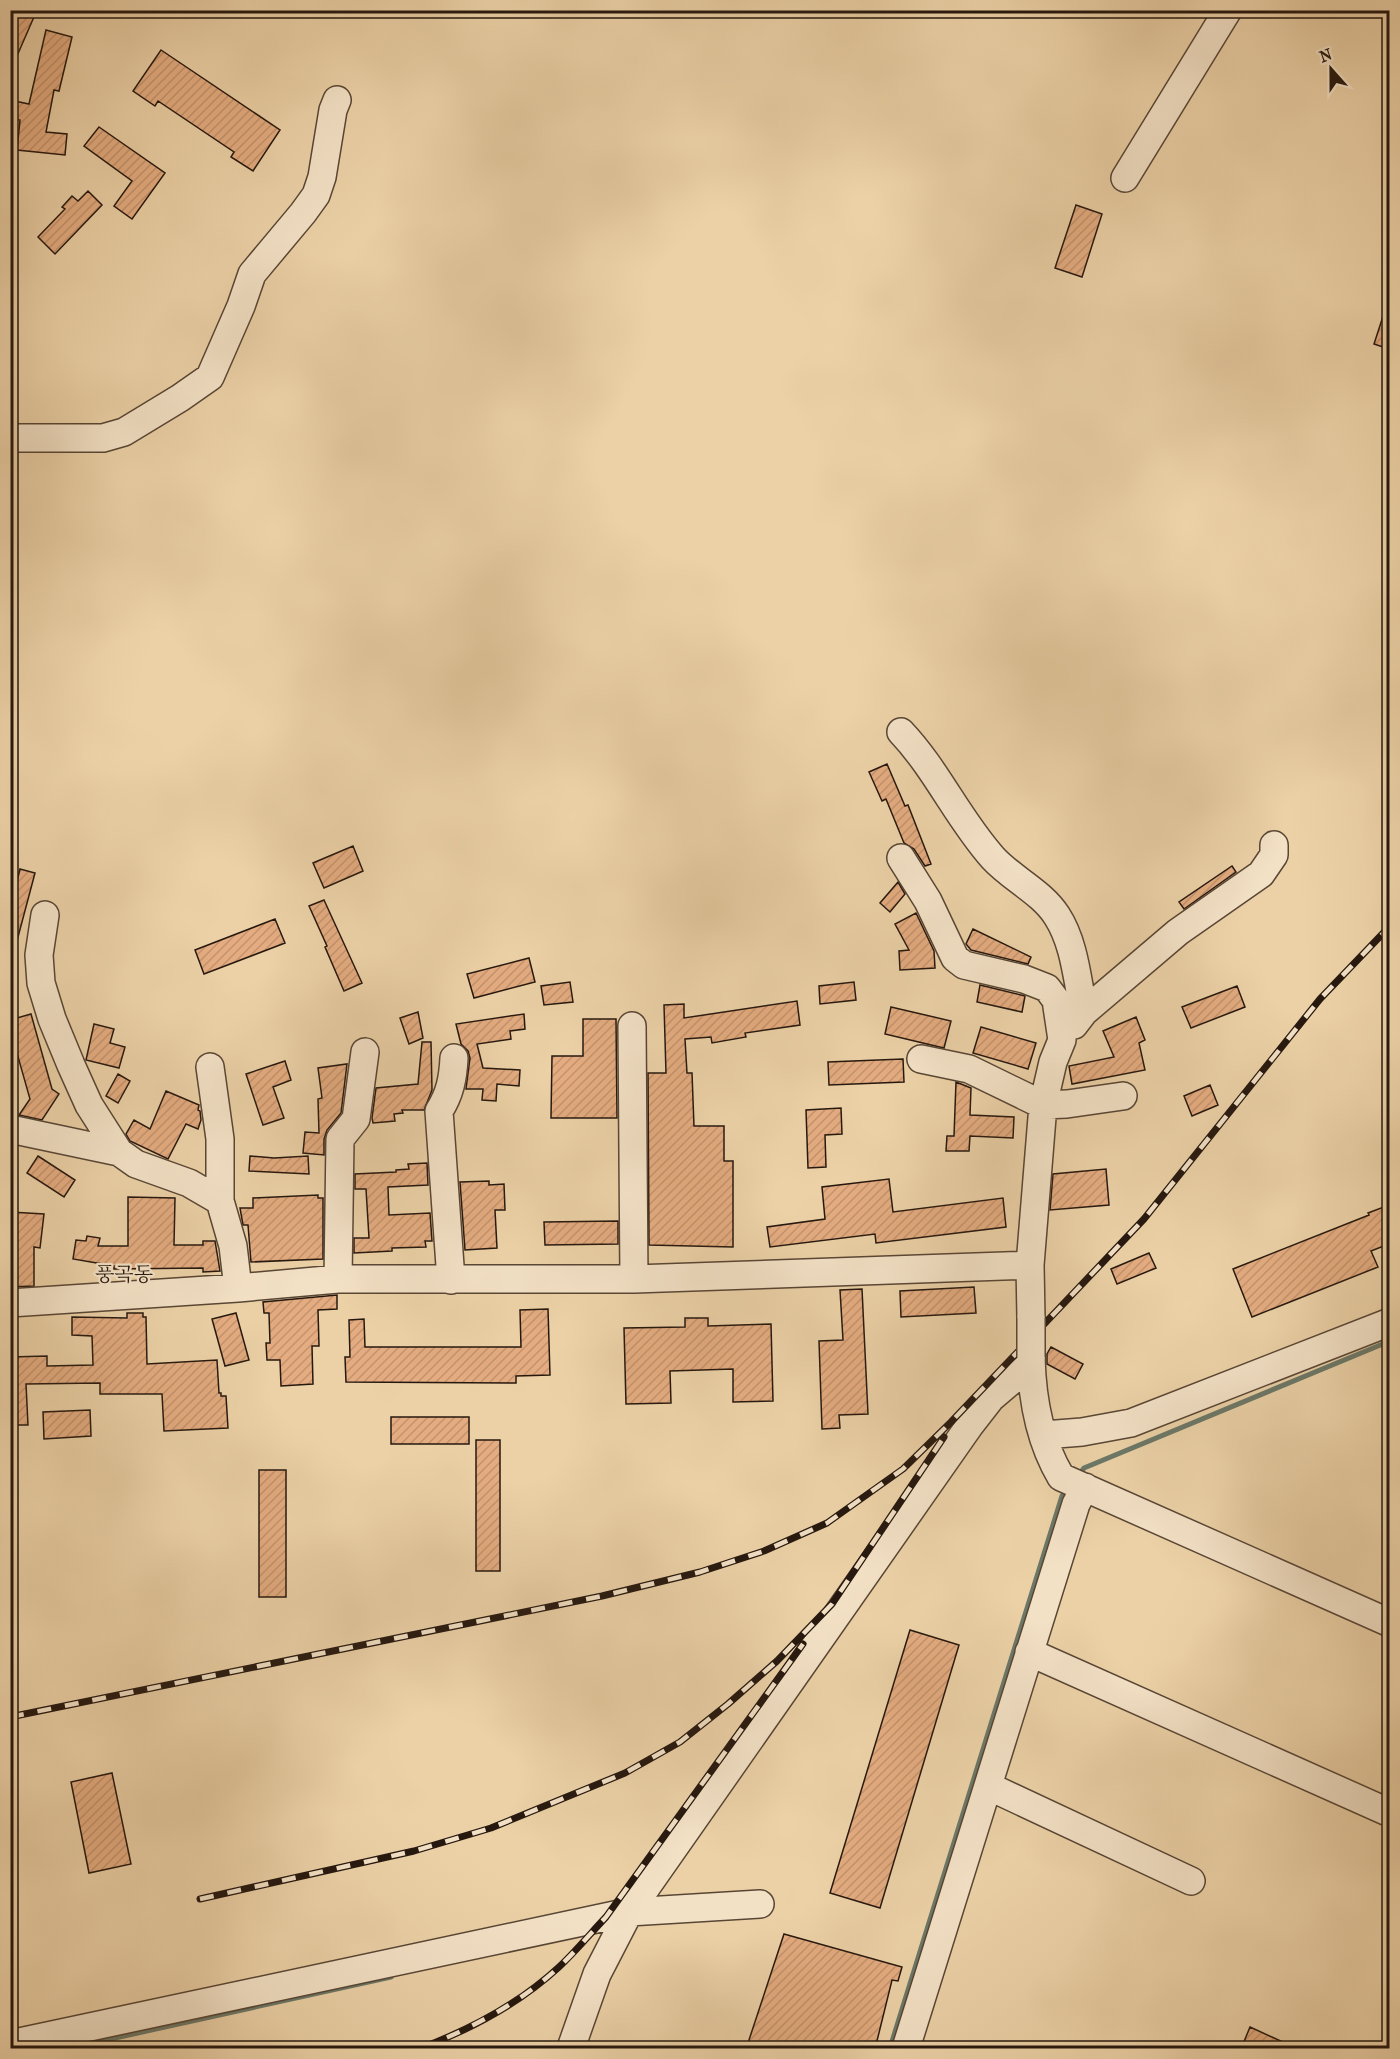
<svg xmlns="http://www.w3.org/2000/svg" width="1400" height="2059" font-family="'IM FELL French Canon','Noto Serif KR',serif">
  <style>
    .lines { fill: none; stroke-linecap: round; stroke-linejoin: round }
    .stream { stroke: #6b7868; stroke-width: 5 }
    .building { fill: url(#building-hatch); stroke: #26180f; stroke-width: 1.5 }
    .minor-casing { stroke: #584635; stroke-width: 30 }
    .minor { stroke: #f3e1c6; stroke-width: 27 }
    .rail-casing { stroke: #26180f; stroke-width: 7 }
    .rail { stroke: #f3e1c6; stroke-width: 4.5; stroke-dasharray: 14; stroke-linecap: butt }
    .minor-bridge-casing { stroke: #584635; stroke-width: 30; stroke-linecap: butt }
    .minor-bridge { stroke: #f3e1c6; stroke-width: 27 }
    .labels { text-anchor: middle; stroke-width: 4.5; stroke-linejoin: round; paint-order: stroke }
    .quarter-label { font-size: 20px; fill: #26180f; stroke: #f3e1c6 }
  </style>
  <defs>
    <pattern id="building-hatch" width="6" height="6" patternUnits="userSpaceOnUse" patternTransform="scale(1.5)"><rect width="6" height="6" fill="#e4ac80"/><path d="M-1 1l2-2M0 6l6-6M5 7l2-2" fill="none" stroke="#c3936d"/></pattern>
  </defs>
  <rect width="100%" height="100%" fill="#ecd1a7"/>
  <filter id="stains"><feTurbulence type="fractalNoise" baseFrequency=".00333" numOctaves="4"/><feColorMatrix values="0 0 0 0 .2 0 0 0 0 .09 0 0 0 0 .02 0 0 0 .5 -.17"/></filter>
  <radialGradient id="worn" r=".72"><stop offset=".6" stop-color="#630" stop-opacity="0"/><stop offset="1" stop-color="#630" stop-opacity=".3"/></radialGradient>
  <g class="lines">
    <path class="stream" d="M1078,1476L1084,1468L1390,1341
      M70,2048L391,1977
      M890,2048L1062,1496L1069,1488"/>
  </g>
  <path class="building" d="M13,10H37L10,72V17Z
    M46,30L72,37L59,91L54,90L46,132L67,134L65,155L17,150L20,120L10,118V100L29,104Z
    M161,50L280,130L253,171L231,157L234,152L158,101L155,106L133,91Z
    M99,127L165,173L132,219L114,206L132,181L84,146Z
    M88,191L102,205L55,254L38,237L65,209L62,207L72,196L78,201Z
    M1076,205L1102,214L1082,277L1055,268Z
    M1386,307H1389V349L1374,344Z
    M887,764L905,806L908,805L931,864L925,866L914,849L904,843L886,799L882,801L869,772Z
    M353,846L363,871L324,888L313,863Z
    M1232,866L1236,872L1184,909L1179,902Z
    M20,869L35,873L14,952L10,951V910Z
    M898,882L905,894L890,912L880,903Z
    M324,900L362,983L344,991L325,947L327,946L309,906Z
    M916,913L934,951L935,968L900,970L899,951L909,950L895,924Z
    M275,919L285,943L204,974L195,950Z
    M973,929L1031,957L1028,964L971,950L966,944Z
    M529,958L535,982L474,998L467,974Z
    M570,982L573,1002L544,1005L541,986Z
    M854,982L856,1000L820,1004L819,986Z
    M980,985L1025,996L1022,1012L977,1002Z
    M1237,986L1245,1007L1191,1028L1182,1007Z
    M797,1001L800,1025L745,1033L746,1037L712,1043L711,1037L685,1039L687,1073H692L694,1126H724V1161H733V1247L649,1245L648,1073H666L664,1005L684,1004V1018Z
    M891,1007L951,1021L944,1048L885,1034Z
    M418,1012L423,1038L409,1044L400,1018Z
    M31,1014L52,1089L59,1094L42,1120L19,1115L30,1099L15,1046L10,1047V1020Z
    M524,1014L525,1029L510,1031L511,1039L477,1044L483,1068L520,1070L519,1086L497,1084L496,1101L482,1100L483,1089H466L470,1058L468,1051L461,1044L456,1024Z
    M1136,1017L1145,1040L1139,1043L1145,1070L1072,1084L1069,1066L1114,1057L1103,1031Z
    M583,1019H616L617,1118H551L552,1056H583Z
    M94,1024L114,1029L110,1043L125,1047L119,1068L86,1060Z
    M981,1027L1036,1043L1028,1069L973,1053Z
    M422,1042H431L432,1090L424,1110H402L403,1113L394,1114L395,1121L373,1123L372,1118L376,1088L418,1084Z
    M903,1059L904,1082L829,1085L828,1062Z
    M285,1061L291,1080L273,1087L284,1118L263,1125L246,1074Z
    M347,1064L341,1113L327,1130L324,1139V1155L303,1153L305,1132L319,1133L318,1099L322,1098L318,1068Z
    M118,1074L130,1081L118,1103L106,1096Z
    M956,1082L971,1088L970,1115L1014,1117L1013,1138L970,1136L969,1151H946L947,1136H954Z
    M1210,1085L1218,1105L1192,1116L1184,1096Z
    M166,1091L199,1105L198,1110L200,1111L201,1120L198,1129L186,1124L168,1159L130,1141L126,1134L134,1120L150,1129Z
    M841,1108L842,1134L825,1135L826,1167L808,1168L806,1110Z
    M38,1156L75,1180L64,1197L27,1173Z
    M250,1156L274,1158L308,1156L309,1174L249,1171Z
    M427,1163L428,1185L388,1187L389,1215L430,1213L432,1241H425L426,1247L392,1248V1251L354,1253V1238H369L366,1189H355V1174L396,1172V1170L409,1169L408,1164Z
    M1106,1169L1109,1205L1050,1210L1053,1174Z
    M889,1179L893,1212L1003,1198L1006,1227L876,1243L875,1234L770,1247L767,1227L825,1219L822,1187Z
    M489,1181V1185L504,1184L505,1210H495L497,1248L465,1250L460,1182Z
    M318,1195V1198H323V1259L251,1262L248,1225H243L240,1208H253V1198Z
    M128,1197L175,1198L174,1245H203V1241H215L220,1271L203,1272V1268L114,1269V1266L73,1259L76,1240L86,1241L87,1236L100,1238L98,1246H128Z
    M1389,1205V1244L1371,1251L1378,1267L1252,1317L1233,1269L1369,1215L1368,1213Z
    M10,1212L44,1214L40,1248L34,1247V1286L10,1287V1265H17V1230H10Z
    M618,1221V1244L545,1245L544,1222Z
    M1149,1253L1156,1268L1117,1284L1111,1269Z
    M974,1287L976,1313L901,1317L900,1291Z
    M862,1289L868,1414L839,1415L840,1428L822,1429L819,1341L843,1340L840,1290Z
    M337,1295V1309L318,1310L319,1346H312L313,1384L281,1386L280,1360H267L266,1343H270L269,1313H264L263,1302Z
    M548,1309L550,1375L516,1376V1383L346,1382L345,1357H350L349,1320L364,1319L365,1347H521L520,1310Z
    M127,1313H143V1317H146L147,1364L217,1360L219,1393H221V1396H226L228,1428L164,1431L162,1394H100V1383L26,1384L28,1425H10V1357L47,1356V1366L93,1365L92,1336L72,1335V1317L127,1318Z
    M236,1313L249,1360L225,1366L212,1319Z
    M685,1318H708V1326L771,1324L773,1401L733,1402V1369L670,1371L671,1403L626,1404L624,1328L685,1327Z
    M1051,1347L1083,1364L1075,1379L1047,1364V1354Z
    M90,1410L91,1436L44,1439L43,1412Z
    M391,1417H469V1444H391Z
    M476,1440H500V1571H476Z
    M259,1470H286V1597H259Z
    M910,1630L959,1645L880,1908L830,1893Z
    M112,1773L131,1864L89,1873L71,1782Z
    M784,1934L902,1967L898,1981L892,1980L875,2049H746Z
    M1250,2027L1298,2049H1241Z"/>
  <g class="lines">
    <defs>
      <path id="minor" d="M1125,178L1228,10
        M10,438H103L124,432L180,398L210,377L241,306L252,274L303,213L316,195L322,177L333,110L337,100
        M901,732C937,770 958,819 993,858C1012,879 1042,892 1057,916C1075,944 1077,980 1084,1012
        M901,858L928,901L955,958L964,965L1024,979L1047,988L1056,1000L1062,1040L1053,1062L1043,1105L1030,1265L1031,1318
        M45,915L39,955L41,983L52,1019L71,1065L89,1105L119,1152
        M1074,1025L1084,1012L1178,932L1261,874L1274,855V845
        M632,1026L634,1279
        M921,1059L969,1069L1043,1105L1067,1104L1123,1096
        M210,1067L220,1139V1201
        M10,1129L119,1152L136,1164L189,1183L220,1201L233,1246L238,1288
        M338,1279L340,1139L356,1119L365,1052
        M451,1280L439,1111C450,1094 453,1078 454,1058
        M10,1303L238,1288L338,1279H634L1030,1265
        M1031,1357C1032,1397 1040,1442 1061,1477L1390,1623
        M1044,1435L1082,1432L1131,1423L1390,1322
        M1029,1652L1390,1813
        M988,1786L1191,1881
        M10,2044L629,1912L760,1904
        M571,2048L597,1974L629,1912L970,1425L991,1398L1031,1364
        M906,2048L1076,1504L1085,1487"/>
    </defs>
    <use href="#minor" class="minor-casing"/>
    <use href="#minor" class="minor"/>
    <defs>
      <path id="rail" d="M10,1717L602,1596L700,1572L764,1551L827,1523L903,1469L951,1422L1144,1219L1320,999L1390,926
        M200,1899L414,1851L491,1828L625,1773L680,1742L728,1704L777,1661L832,1604L944,1437
        M421,2048C469,2030 520,2003 559,1967C575,1952 590,1934 606,1917L803,1644"/>
    </defs>
    <use href="#rail" class="rail-casing"/>
    <use href="#rail" class="rail"/>
    <defs>
      <path id="minor-bridge" d="M1031,1318V1357"/>
    </defs>
    <use href="#minor-bridge" class="minor-bridge-casing"/>
    <use href="#minor-bridge" class="minor-bridge"/>
  </g>
  <g class="labels">
    <g class="quarter-label">
      <text x="124" y="1281">풍곡동</text>
    </g>
  </g>
  <rect width="1400" height="2059" fill="none" stroke="#ecd1a7" stroke-width="36"/>
  <rect x="12" y="12" width="1376" height="2035" fill="none" stroke="#26180f" stroke-width="3"/>
  <rect x="18" y="18" width="1364" height="2023" fill="none" stroke="#26180f" stroke-width="1.5"/>
  <g transform="translate(1331 69) rotate(339)" stroke="#f3e1c6" stroke-width="4.5" paint-order="stroke">
  <path d="M0-4.5L10 22L0 15L-10 22Z" fill="#26180f"/>
  <text y="-9" font-size="16" font-weight="bold" text-anchor="middle" fill="#26180f">N</text>
  </g>
  <rect width="100%" height="100%" filter="url(#stains)"/>
  <rect width="100%" height="100%" fill="url(#worn)"/>
</svg>
